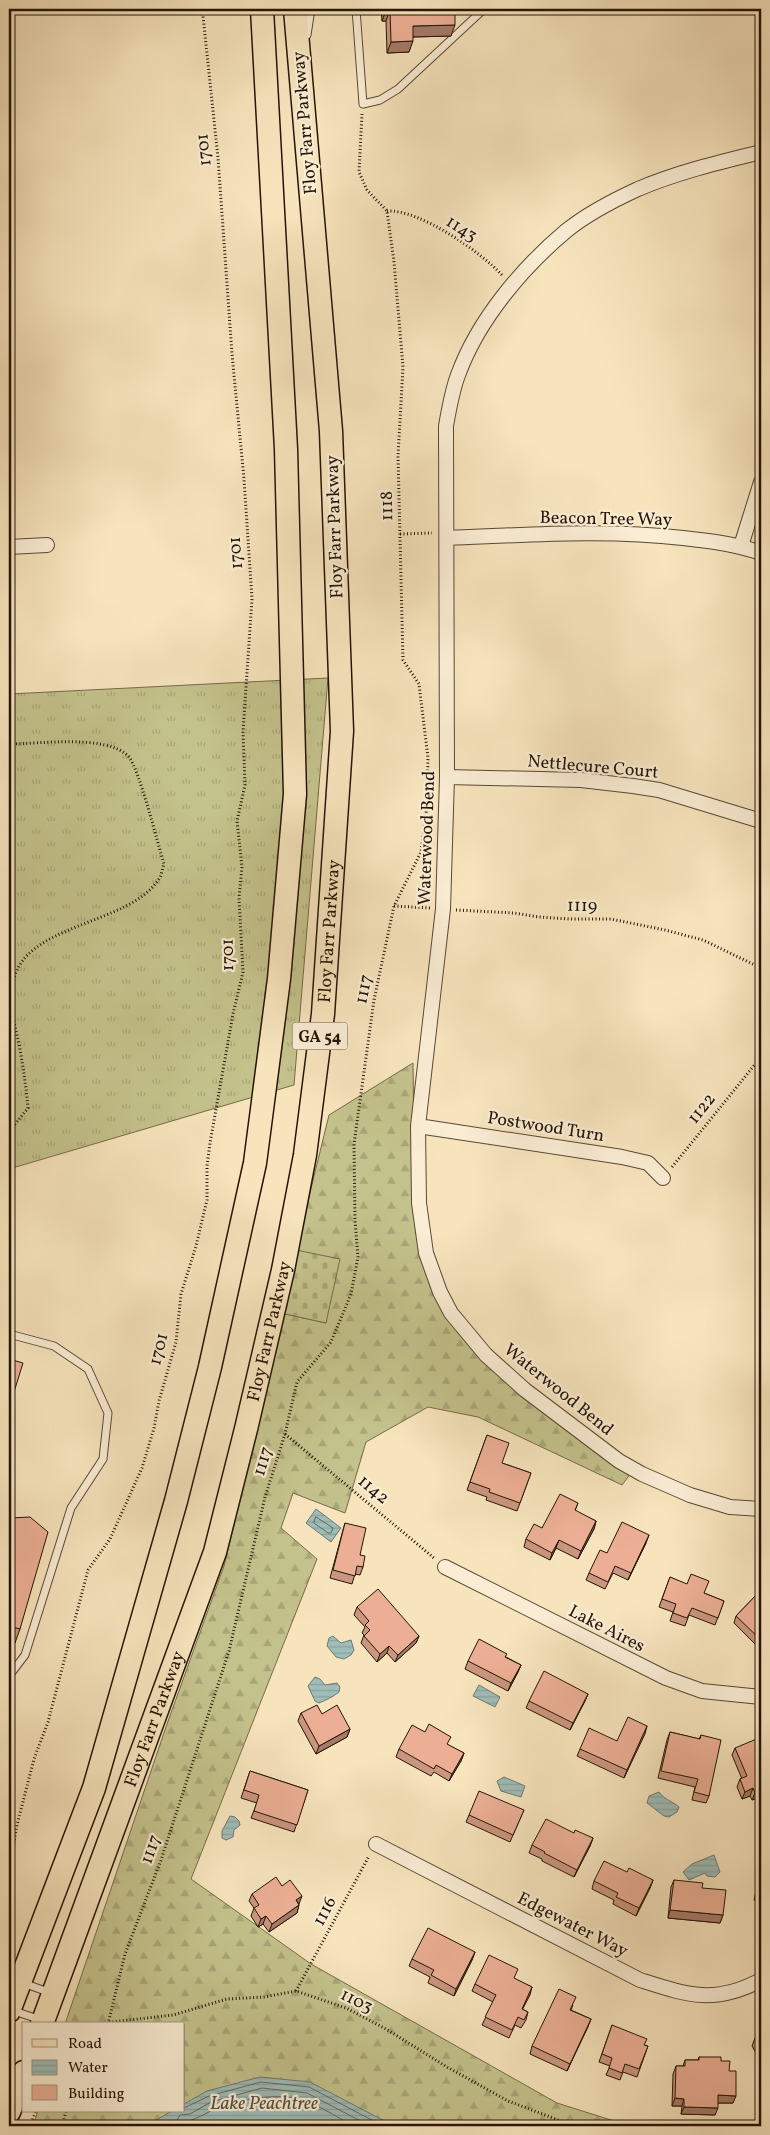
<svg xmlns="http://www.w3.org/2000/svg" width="770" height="2135" font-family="Vollkorn,serif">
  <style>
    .grass { fill: url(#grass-tufts); stroke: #746b48 }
    .forest { fill: url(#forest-firs); stroke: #746b48 }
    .cemetery { fill: url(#cemetery-stones); stroke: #746b48 }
    .water { fill: url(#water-rules); stroke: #6e7971 }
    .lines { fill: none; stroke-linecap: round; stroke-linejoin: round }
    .shore { stroke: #62685f; stroke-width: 1 }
    .service-casing { stroke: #594833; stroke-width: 9 }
    .minor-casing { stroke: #594833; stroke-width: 16 }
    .primary-casing { stroke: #241405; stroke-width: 25 }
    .path { stroke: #241405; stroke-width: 3; stroke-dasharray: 1 2.5; stroke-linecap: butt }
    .service { stroke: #faedd4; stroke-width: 7 }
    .minor { stroke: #faedd4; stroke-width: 14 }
    .primary { stroke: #f7e4bd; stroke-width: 22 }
    .wall { fill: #cb9680; stroke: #241405 }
    .shaded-wall { fill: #a57a68; stroke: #241405 }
    .building { fill: #ecaf95; stroke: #241405 }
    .labels { text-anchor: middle; stroke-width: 4.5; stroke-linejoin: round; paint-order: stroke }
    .shield { fill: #faedd4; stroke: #645543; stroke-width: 1 }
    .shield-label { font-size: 16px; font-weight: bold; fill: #241405 }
    .street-label { font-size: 18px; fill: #241405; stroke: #faedd4 }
    .water-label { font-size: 19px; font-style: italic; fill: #4f4f44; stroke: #faedd4 }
  </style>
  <defs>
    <pattern id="grass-tufts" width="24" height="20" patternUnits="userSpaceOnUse" patternTransform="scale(1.25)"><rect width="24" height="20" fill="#c4c28c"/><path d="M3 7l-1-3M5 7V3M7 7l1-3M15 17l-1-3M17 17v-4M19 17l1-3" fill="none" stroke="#a8a677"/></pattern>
    <pattern id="forest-firs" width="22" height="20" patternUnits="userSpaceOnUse" patternTransform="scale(1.25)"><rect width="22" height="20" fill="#c4c28c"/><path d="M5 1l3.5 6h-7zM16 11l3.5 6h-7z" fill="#a8a677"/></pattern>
    <pattern id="cemetery-stones" width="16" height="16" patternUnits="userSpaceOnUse" patternTransform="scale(1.25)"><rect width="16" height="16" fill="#c4c28c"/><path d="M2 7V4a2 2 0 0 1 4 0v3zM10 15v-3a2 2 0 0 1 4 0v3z" fill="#a8a677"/></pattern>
    <pattern id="water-rules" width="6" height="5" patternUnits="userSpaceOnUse" patternTransform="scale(1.25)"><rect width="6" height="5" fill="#9fbdb9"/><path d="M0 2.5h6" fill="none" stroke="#89a29e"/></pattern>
  </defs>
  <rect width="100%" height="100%" fill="#f7e4bd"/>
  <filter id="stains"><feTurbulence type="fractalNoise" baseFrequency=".004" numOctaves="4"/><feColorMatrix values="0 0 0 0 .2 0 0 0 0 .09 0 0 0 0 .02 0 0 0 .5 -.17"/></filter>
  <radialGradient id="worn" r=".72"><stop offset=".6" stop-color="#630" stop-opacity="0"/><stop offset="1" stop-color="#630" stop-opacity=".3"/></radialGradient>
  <path class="grass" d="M328,678L294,1085L9,1169V694Z"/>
  <path class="forest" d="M413,1063L415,1217L434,1294L505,1379L631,1473L622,1485L478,1417L428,1407L366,1442L345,1513L293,1493L281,1528L317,1559L191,1879L311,1964L557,2103L630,2126H33L38,2111H184V2024H65L167,1724L224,1566L285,1314L326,1323L296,1250L329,1115Z"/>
  <path class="cemetery" d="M296,1250L340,1259L326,1323L285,1314Z"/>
  <path class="water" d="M316,1509L341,1528L331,1542L306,1523Z
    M333,1636L341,1643L351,1640L354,1650L351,1655L344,1659L336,1657L327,1646L329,1638Z
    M315,1677L320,1679L325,1685L337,1683L340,1687L339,1692C333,1697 326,1700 319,1703L315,1701L308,1686Z
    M479,1685L500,1697L495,1707L473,1696Z
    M504,1777L525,1786L521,1797L501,1791L497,1781Z
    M659,1792C665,1800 672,1801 679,1807L677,1812L669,1817L664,1816L647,1803L649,1796Z
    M230,1816L235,1817L239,1821L240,1825L234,1830L233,1837L226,1840L222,1838V1831Z
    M714,1855L720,1872L715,1877L707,1876L705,1873L689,1880L683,1872L692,1864Z
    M260,2077L310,2082L394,2126H134L153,2122L172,2111H184V2104L207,2091Z"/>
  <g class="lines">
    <path class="shore" d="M316,1517L333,1528L331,1533H328L314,1523Z
      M184,2108L209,2096L261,2082L309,2087L383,2126
      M169,2126L176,2122L180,2115L190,2114L211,2102L262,2088L307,2093L370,2126
      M182,2126C186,2121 198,2118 205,2114C229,2100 280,2091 306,2101C322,2107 338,2118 354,2126"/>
    <defs>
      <path id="service" d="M356,9L363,104L380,100L398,89L484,9
        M307,35L311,9
        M9,1334L54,1346L88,1369L108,1413L103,1459L71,1508L25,1655L9,1676
        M9,1978L51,1993
        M11,2010L41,2020"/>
      <path id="minor" d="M761,152C720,162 678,172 638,189C614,200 587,214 566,231C522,268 478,320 458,375C452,391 449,409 446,426L447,777L443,909L418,1126L419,1203L426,1253L440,1292L451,1313L486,1355L525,1390L619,1461L642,1474L690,1495L730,1507L761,1509
        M448,538C526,535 605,529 683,538C710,541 736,544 761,553
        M741,546L761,482
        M9,547L47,545
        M447,777L581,780L633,786L659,790L761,821
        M418,1126L622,1157L648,1163L663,1178
        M445,1567L666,1678L702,1691L761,1697
        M376,1844L640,1980C687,1995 714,2005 761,1980"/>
      <g id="primary">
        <path d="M9,2011L94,1788L176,1501L210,1367L255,1163L279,979L295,794L286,449L262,9"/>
        <path id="s1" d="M42,2024L215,1552L246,1429L283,1270L305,1155L323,1014L342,731L331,431L295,9"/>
        <path d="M9,2112L24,2072"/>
      </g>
    </defs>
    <use href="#service" class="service-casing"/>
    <use href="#minor" class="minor-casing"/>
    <use href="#primary" class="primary-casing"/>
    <path class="path" d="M36,9H101
      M387,211C419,209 481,252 502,275
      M400,534L432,533
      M9,744C39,744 106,734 128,756C139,767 158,845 164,864C162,869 162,875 159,879C129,926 21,923 13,984C9,1008 14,1021 19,1044C23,1066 26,1086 28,1108L9,1132
      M394,906L430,908
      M456,910L514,913L539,917L570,919H611L665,930L703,940L761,968
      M672,1167L761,1057
      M285,1434L434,1558
      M9,1871L17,1825L34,1759L48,1722L88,1570L110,1539L142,1468L154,1428L159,1401L176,1342L181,1294L196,1246L207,1200V1166L210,1143L233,1014L243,972L239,898L242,867L237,821L245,785L243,732L252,599L244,479L232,354L218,158L203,16L198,9
      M296,1991L369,1856
      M95,2024L173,2015L227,1999L264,1997L296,1991L346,2008L386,2029L447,2067L508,2101L574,2126
      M108,2024L125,1954L161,1860L229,1651L265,1497L285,1434L297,1382L331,1342L351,1294L358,1257L355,1220L354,1144L374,1000L394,906L421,852L427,806L428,758L419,684L403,660L398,456L403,367L394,262L387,211L367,190L359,172L362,114
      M30,2126L36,2111
      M62,2126L66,2111"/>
    <use href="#service" class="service"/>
    <use href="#minor" class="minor"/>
    <use href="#primary" class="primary"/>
  </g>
  <path class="wall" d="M381,9H455L451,36L413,37L409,52L387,53L386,21H382Z
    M487,1435L502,1463L531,1473L517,1511L486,1500L487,1497L467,1490Z
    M578,1503L575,1511L596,1521L594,1529L578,1559L556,1548L550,1560L524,1547L526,1539Z
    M9,1518L20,1629L15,1643L9,1642Z
    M345,1523L360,1555L363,1567L360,1575L355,1574L352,1584L330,1578L343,1530Z
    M646,1543L628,1580L613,1573L605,1589L586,1580L589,1573L607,1553Z
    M670,1577L704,1593L724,1601L715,1625L689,1615L685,1626L670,1621L673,1612L659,1607Z
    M761,1590V1646L759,1648L734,1623L736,1616Z
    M357,1607L419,1636L416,1643L395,1662L387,1653L377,1662L361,1643L364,1635L362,1633L365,1627L354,1615Z
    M506,1657L521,1665L518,1672L508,1691L465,1669L468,1661Z
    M588,1694L585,1701L570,1730L526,1708L529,1701Z
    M301,1713L350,1729L347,1737L316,1754L298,1721Z
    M647,1726L624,1778L577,1756L580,1749L617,1741Z
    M670,1732L699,1739L701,1735L709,1796L706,1803L692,1800L695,1787L658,1778L667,1740Z
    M448,1745L464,1753L461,1761L449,1781L434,1772L431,1776L396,1757L399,1749Z
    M735,1748L761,1797L752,1800L750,1796L742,1799L737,1787L740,1779H742L732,1755Z
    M250,1771L308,1790L294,1832L251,1818L257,1803L241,1798Z
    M524,1810L510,1842L466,1822L469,1815Z
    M574,1833L593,1838L590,1846L574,1877L542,1861V1859L529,1853L532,1845Z
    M761,1870V1902L754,1900Z
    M627,1872L653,1880L650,1888L636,1916L613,1904L614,1900L592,1889L594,1881Z
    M674,1880L702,1888L723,1915L720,1923L668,1918L671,1887Z
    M282,1886L299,1904L297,1913L269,1932L263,1924L258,1927L251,1916L254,1908L249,1901L252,1894Z
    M475,1952L472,1960L454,1996L428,1983L430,1977L409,1966L412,1959Z
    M515,1979L532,1987L522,2009L528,2012L526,2020L521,2028L515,2025L509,2038L482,2025L493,2002L472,1991L475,1984Z
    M573,2005L571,2010L591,2019L567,2071L530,2054L532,2046Z
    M612,2025L644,2045L648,2046L637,2077L623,2072L620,2080L606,2075L610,2066L599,2062Z
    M761,2035V2062L752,2046L755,2038Z
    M699,2057L721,2061L729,2071L733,2103H718L715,2115L681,2114L682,2106H672L673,2074L676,2066H683L685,2060H698Z"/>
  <path class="shaded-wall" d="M386,10H390L386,21H382Z
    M455,25L451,36L409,37L413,26Z
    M413,41L409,52L387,53L391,42Z
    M596,1521L594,1529L578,1559L581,1551Z
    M649,1535L646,1543L628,1580L631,1573Z
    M559,1540L556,1548L550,1560L552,1553Z
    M419,1636L416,1643L395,1662L398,1655Z
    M389,1646L387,1653L377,1662L380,1654Z
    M521,1665L518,1672L508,1691L511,1683Z
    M588,1694L585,1701L570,1730L573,1723Z
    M647,1726L645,1734L624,1778L627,1770Z
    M350,1729L347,1737L316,1754L319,1746Z
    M464,1753L461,1761L449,1781L452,1774Z
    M753,1788L750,1796L742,1799L745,1792Z
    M761,1790V1797L752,1800L755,1793Z
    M593,1838L590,1846L574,1877L577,1870Z
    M653,1880L650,1888L636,1916L639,1908Z
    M302,1896L299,1904L296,1900Z
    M299,1905L297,1913L269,1932L272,1924Z
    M670,1910L723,1915L720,1923L668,1918Z
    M266,1916L263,1924L258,1927L261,1919Z
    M475,1952L472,1960L454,1996L456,1989Z
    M532,1987L530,1995L519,2016L522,2009Z
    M591,2019L588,2027L567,2071L570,2064Z
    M718,2095L736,2096L733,2103H716Z
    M675,2098L684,2099L682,2106H672Z
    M684,2107L718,2108L715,2115L681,2114Z"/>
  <path class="building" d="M386,9H455V25L413,26V41L391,42L390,10H386Z
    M9,1359L23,1363L9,1408Z
    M487,1435L509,1443L502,1463L531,1473L520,1503L489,1492L490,1489L470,1482Z
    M560,1494L578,1503L575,1510L596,1521L581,1551L559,1540L552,1553L526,1539L534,1524L542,1528Z
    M30,1517L48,1532L20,1629L9,1626V1518Z
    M622,1522L649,1535L631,1573L615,1566L608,1582L589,1573L600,1550L607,1553Z
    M345,1523L366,1528L360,1555L365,1556L363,1567L357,1566L355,1576L333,1570Z
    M691,1574L709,1581L704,1593L724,1601L718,1618L692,1608L687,1618L673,1613L676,1604L662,1599L670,1577L687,1584Z
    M378,1589L419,1636L398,1655L389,1646L380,1654L364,1636L370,1630L365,1625L369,1621L357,1607Z
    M761,1590V1640L736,1616Z
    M479,1639L507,1654L505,1657L521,1665L511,1683L468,1661Z
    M544,1671L588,1694L573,1723L529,1701Z
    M317,1705L322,1714L337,1705L350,1729L319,1746L301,1713Z
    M628,1717L647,1726L627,1770L580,1749L589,1728L617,1741Z
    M429,1724L451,1737L447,1744L464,1753L452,1774L436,1765L434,1769L399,1749L412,1725L425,1732Z
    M670,1732L700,1739L701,1735L721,1740L709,1796L694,1792L698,1779L661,1771Z
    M759,1738L761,1742V1790L755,1793L753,1788L745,1792L740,1779L747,1776L735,1748Z
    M250,1771L308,1790L297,1825L254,1811L259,1795L244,1790Z
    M479,1791L524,1810L513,1835L469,1815Z
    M546,1819L574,1833L575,1830L593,1838L577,1870L544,1853L545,1852L532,1845Z
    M604,1861L627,1872L629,1868L653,1880L639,1908L616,1897L618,1893L594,1881Z
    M761,1874V1893L757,1892Z
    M276,1877L282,1886L290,1880L302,1896L296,1900L299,1905L272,1924L266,1916L261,1919L254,1908L259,1905L252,1894Z
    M674,1880L703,1883L702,1888L726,1890L723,1915L670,1910Z
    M428,1928L475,1952L456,1989L431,1975L434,1970L412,1959Z
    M489,1955L518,1969L514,1978L532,1987L522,2009L528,2012L524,2020L518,2017L512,2030L485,2017L496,1995L475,1984Z
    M559,1989L576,1997L570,2010L591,2019L570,2064L532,2046Z
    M612,2025L647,2039L644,2045L648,2046L639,2069L625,2064L622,2073L609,2068L612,2058L602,2054Z
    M761,2035V2050L755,2038Z
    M699,2057H721V2061H730L729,2071H736V2096L718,2095V2108L684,2107V2099L675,2098L676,2066H685V2060H699Z"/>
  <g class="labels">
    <rect class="shield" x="292.5" y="1022.5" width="55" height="27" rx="4"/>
    <g class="shield-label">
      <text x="320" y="1042">GA 54</text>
    </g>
    <g class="street-label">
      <text transform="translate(304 123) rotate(-95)" y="6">Floy Farr Parkway</text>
      <text transform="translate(203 150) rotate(-96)" y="6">1701</text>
      <text transform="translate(462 228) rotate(32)" y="6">1143</text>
      <text transform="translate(386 506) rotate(-91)" y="6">1118</text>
      <text transform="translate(606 518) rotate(1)" y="6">Beacon Tree Way</text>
      <text transform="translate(334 527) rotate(-92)" y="6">Floy Farr Parkway</text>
      <text transform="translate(235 553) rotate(-94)" y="6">1701</text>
      <text transform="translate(593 766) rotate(5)" y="6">Nettlecure Court</text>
      <text transform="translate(426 838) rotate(-88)" y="6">Waterwood Bend</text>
      <text transform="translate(582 905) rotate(1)" y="6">1119</text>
      <text dy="6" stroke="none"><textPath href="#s1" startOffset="1135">Floy Farr Parkway</textPath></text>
      <text transform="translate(227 955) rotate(-91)" y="6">1701</text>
      <text transform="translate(363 989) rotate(-79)" y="6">1117</text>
      <text transform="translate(701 1108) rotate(-51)" y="6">1122</text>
      <text transform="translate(546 1126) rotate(9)" y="6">Postwood Turn</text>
      <text dy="6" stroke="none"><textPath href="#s1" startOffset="730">Floy Farr Parkway</textPath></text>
      <text transform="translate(158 1349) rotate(-76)" y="6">1701</text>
      <text transform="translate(559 1389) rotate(39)" y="6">Waterwood Bend</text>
      <text transform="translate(262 1461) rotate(-73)" y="6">1117</text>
      <text transform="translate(374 1489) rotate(40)" y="6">1142</text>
      <text transform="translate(607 1628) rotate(27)" y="6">Lake Aires</text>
      <text dy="6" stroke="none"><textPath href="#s1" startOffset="325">Floy Farr Parkway</textPath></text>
      <text transform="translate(150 1849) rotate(-71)" y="6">1117</text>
      <text transform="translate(324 1911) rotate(-62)" y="6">1116</text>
      <text transform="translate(573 1924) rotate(27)" y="6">Edgewater Way</text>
      <text transform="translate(357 2000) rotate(26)" y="6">1103</text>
    </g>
    <g class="water-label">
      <text x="264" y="2109">Lake Peachtree</text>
    </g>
  </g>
  <rect width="770" height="2135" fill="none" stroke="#f7e4bd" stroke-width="30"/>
  <rect x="10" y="10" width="750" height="2115" fill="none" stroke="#241405" stroke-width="2.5"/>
  <rect x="15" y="15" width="740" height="2105" fill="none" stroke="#241405"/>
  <rect x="22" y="2022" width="162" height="90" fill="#faedd4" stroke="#a49681"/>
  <rect x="32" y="2039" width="25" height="8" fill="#f7e4bd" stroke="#a49681"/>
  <text x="68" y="2048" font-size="15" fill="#241405">Road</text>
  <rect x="32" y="2060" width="25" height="15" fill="url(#water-rules)" stroke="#a49681"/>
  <text x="68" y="2072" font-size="15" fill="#241405">Water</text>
  <rect x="32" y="2085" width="25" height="15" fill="#ecaf95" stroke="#a49681"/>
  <text x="68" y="2098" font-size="15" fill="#241405">Building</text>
  <rect width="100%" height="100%" filter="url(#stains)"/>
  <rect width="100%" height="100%" fill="url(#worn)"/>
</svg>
